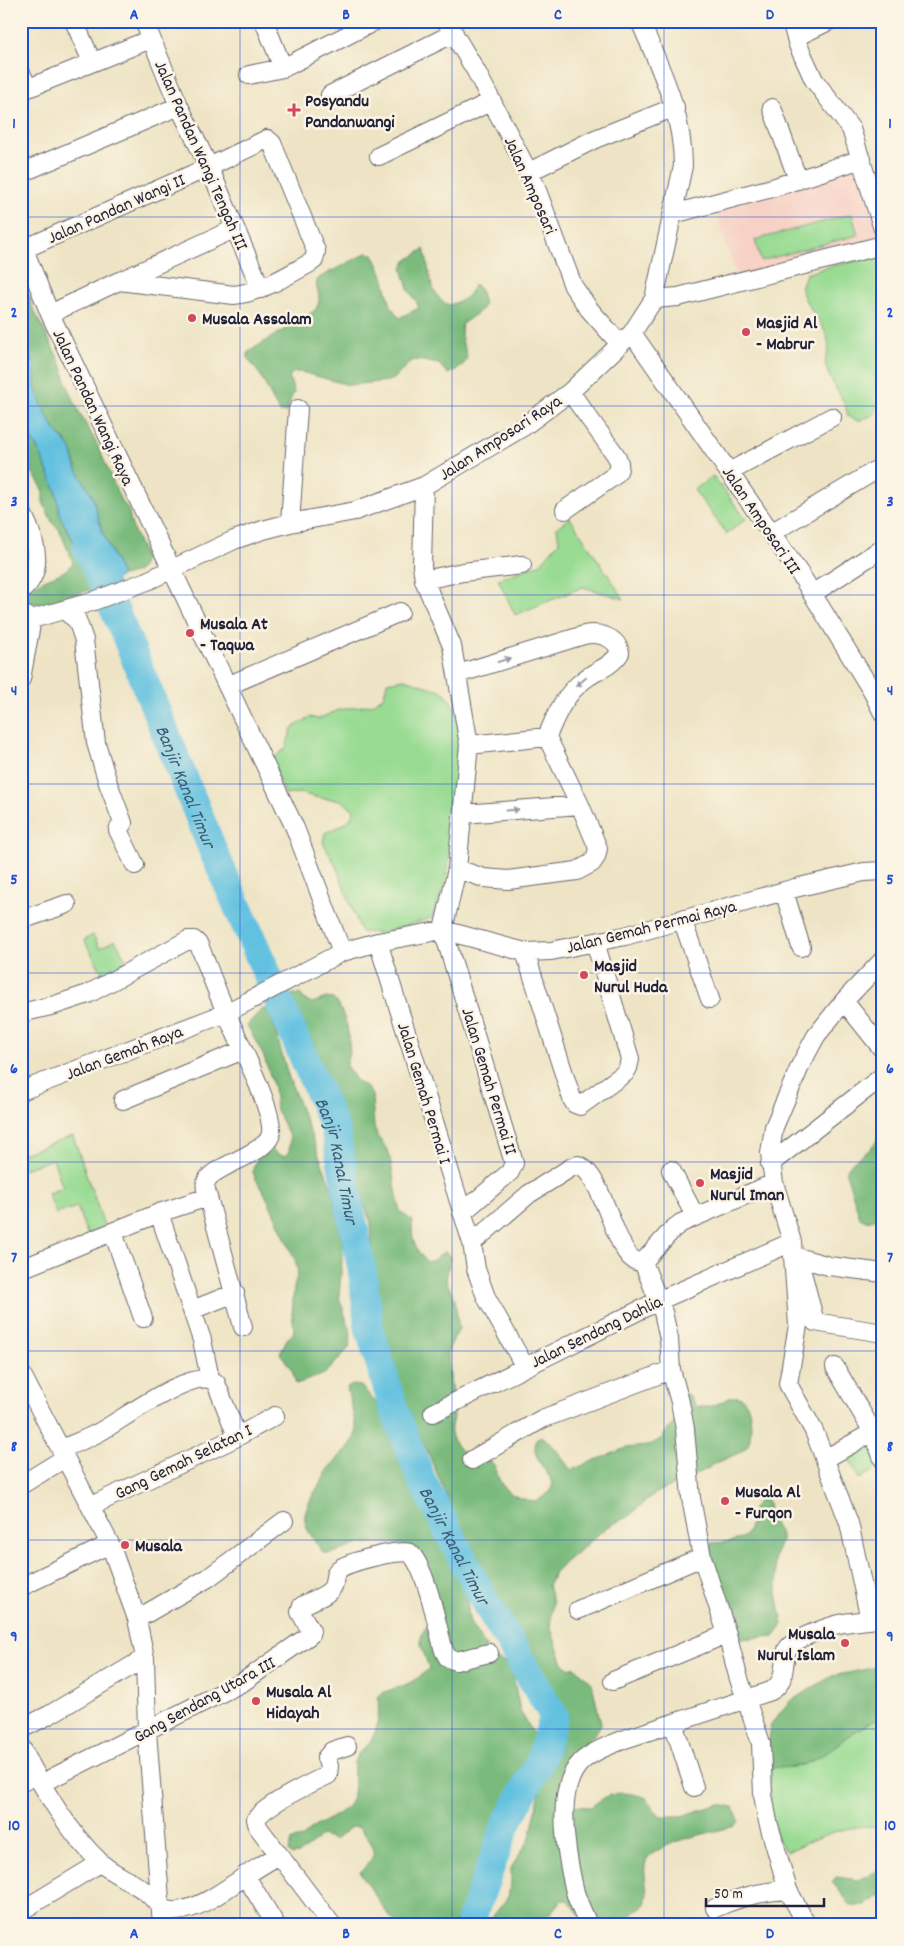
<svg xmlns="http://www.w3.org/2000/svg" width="904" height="1946" font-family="Dekko,sans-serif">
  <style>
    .built { fill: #f7d1c6 }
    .green { fill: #99db93; stroke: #5e7e67 }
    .forest { fill: #7abb7d; stroke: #4e6e5c }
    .water { fill: #62c1e0; stroke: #42728e }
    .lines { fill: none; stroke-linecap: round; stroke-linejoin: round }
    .river { stroke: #62c1e0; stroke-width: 29 }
    .street-casing { stroke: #69666b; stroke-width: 20 }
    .street { stroke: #fff; stroke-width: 18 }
    .oneway { fill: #9c9ca7 }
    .grid { fill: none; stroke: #1d4ed8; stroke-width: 1; stroke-opacity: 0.55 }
    .poi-dot { fill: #d1495b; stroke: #fcf5e5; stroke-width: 2 }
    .labels { text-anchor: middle; stroke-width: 5; stroke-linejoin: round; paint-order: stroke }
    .poi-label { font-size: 18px; font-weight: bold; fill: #22223b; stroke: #fcf5e5; text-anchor: start }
    .street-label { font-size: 18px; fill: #22223b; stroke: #fcf5e5 }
    .water-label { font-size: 19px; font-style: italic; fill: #385a75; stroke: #fcf5e5 }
    .neatline { fill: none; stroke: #1d4ed8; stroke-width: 2 }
    .grid-label { font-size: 16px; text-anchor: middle; font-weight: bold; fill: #1d4ed8 }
  </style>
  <rect width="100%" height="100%" fill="#fcf5e5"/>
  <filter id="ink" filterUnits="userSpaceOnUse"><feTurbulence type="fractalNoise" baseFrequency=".02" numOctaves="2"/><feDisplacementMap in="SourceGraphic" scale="10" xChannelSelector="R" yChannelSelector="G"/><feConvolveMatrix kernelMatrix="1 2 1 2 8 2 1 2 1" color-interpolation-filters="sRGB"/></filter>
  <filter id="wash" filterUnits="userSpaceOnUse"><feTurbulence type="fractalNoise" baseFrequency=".0096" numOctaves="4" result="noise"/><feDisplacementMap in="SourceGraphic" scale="20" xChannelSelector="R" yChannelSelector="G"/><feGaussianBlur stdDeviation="1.12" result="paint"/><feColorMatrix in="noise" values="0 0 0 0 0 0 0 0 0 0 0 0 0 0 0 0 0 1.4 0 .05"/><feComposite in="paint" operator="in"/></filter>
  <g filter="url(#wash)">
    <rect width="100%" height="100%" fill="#eee4c5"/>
    <path class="built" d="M859,165L881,240L738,280L715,210Z"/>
    <path class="green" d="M852,214L858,235L761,261L755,240Z
      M883,253V404L871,416L858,421L848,416C845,397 830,384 826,366C824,360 827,357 828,351C830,344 827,335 823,328C815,312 806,307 801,288L806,274L827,267L865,259Z
      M713,476L746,519L727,534L694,490Z
      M570,518L624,599L583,587L515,615L498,579L540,564L559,542L557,527Z
      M404,679L440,690L446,694L455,708L460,732L459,793L446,881L432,918L382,933L361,932L336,866L323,842L325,833C336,827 352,824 354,810L341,800L319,798L300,793L286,795L270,761L286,748L292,728L310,717L318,719L339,710L373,704L384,696L387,682Z
      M93,935L100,948L115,940L129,965L105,978L84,940Z
      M73,1136L105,1228L87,1234L77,1207L56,1214L48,1193L63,1188L53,1159L21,1170V1154Z
      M867,1438L883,1443V1474L878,1468L859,1479L845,1450Z
      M883,1715V1827C847,1823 818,1837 787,1852C784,1849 781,1847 779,1843C771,1822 768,1788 771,1767C805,1771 820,1756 846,1738C857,1729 871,1722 883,1715Z"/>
    <path class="forest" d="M424,249C430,267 428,297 449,305C464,300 467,299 475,284L480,289L484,305L480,311L462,324C456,352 484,357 448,374L439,364L418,360L411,361L395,378L388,381L349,385L301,372H294L289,377L294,392C290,399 289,406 286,412H279L261,376L248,359V352L314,311C326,297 312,288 318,279C320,276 359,258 366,253L373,254L382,273L391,306L399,318L419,308L416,301L408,289L402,268L406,261Z
      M21,285L30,297L31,304L62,366L66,382L79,412L98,446L121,501C131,509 129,518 133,529C141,550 158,570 122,576L102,531L92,495L77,470L73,455L66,441L55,430L44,410L35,388V366L32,359L26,356L21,347Z
      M21,423L39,451L56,491L60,516L87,566V573L94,587L89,590L41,604L26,603L22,596C35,577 67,577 73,562L59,529L53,524L43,502V489L30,469L21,445Z
      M293,994H300L305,1000L312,1003L326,998L333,999L339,1005L347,1025L350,1052L347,1059V1067L356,1080L368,1089L372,1095L374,1127L377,1134L389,1153L400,1211L412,1221C412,1241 414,1248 427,1262L434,1260L445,1251L450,1257L446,1280L455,1300L459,1329L449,1348L448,1355L454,1418C444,1434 459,1455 476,1459C481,1460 487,1459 491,1462C497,1466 496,1473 499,1479C505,1495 522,1500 537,1501L549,1493L553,1484C547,1468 531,1460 536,1440L541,1436C555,1444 561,1458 571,1470L626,1448L648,1446L661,1439L677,1418L681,1393L689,1395L697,1407C703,1407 708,1407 713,1406C720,1403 731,1395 739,1397C753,1399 753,1438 747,1446C740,1456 719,1459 709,1468L654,1494L629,1516L607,1527L561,1566L555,1572L548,1585L553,1603L550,1626L562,1661L567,1667L575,1668L582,1673L592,1684L601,1724C594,1739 579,1747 569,1760C561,1770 561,1783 559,1795L568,1806L591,1807C611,1791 622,1790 647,1798L655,1810L661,1816H682L719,1804L733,1807L739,1821L735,1826C715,1832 648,1843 645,1865C643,1879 650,1890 645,1904L618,1925H587L568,1900H561L544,1921V1925H486L508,1897L511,1882V1868L530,1838L541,1787L560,1747L559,1719L549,1692L521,1642L495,1602L471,1551L450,1513L448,1499L425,1446L401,1403L374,1297L371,1223L363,1201L346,1128L318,1068L314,1046L291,1001Z
      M262,1009L269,1010L289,1078L332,1189L343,1247L339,1297L351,1333L349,1348L328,1371L322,1375L296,1384L292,1370L280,1353L287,1339L293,1334L294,1328L292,1314L294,1287L298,1273L295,1260L272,1209L263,1190L255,1178L253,1171L255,1162L265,1152L272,1149L277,1154L284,1156L289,1152L290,1138L276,1110L274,1088L264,1057L247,1025Z
      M883,1126V1203L875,1219L866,1221L860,1218L846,1173C850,1158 865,1156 874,1145C879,1139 878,1132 883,1126Z
      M353,1385L361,1386L391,1419L395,1435L418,1487L436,1526L444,1538L466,1588L469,1619L472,1626L493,1657L507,1664L512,1670L520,1711L536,1738L535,1746L514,1782L507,1804L494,1831L483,1868L453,1925H397L384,1909L360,1872C381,1852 376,1847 358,1827H351L335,1840L321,1836L299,1854L292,1855L289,1852L292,1840L303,1838C313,1823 334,1820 346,1807C358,1796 352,1776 354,1763C356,1753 365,1749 370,1742C379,1730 379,1711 378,1697C386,1689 396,1689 407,1684C416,1680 422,1675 429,1668C420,1642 414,1637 436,1617L409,1546C392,1544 374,1540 357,1545C345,1548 335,1555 323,1553C304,1525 297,1521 316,1490C320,1483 325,1478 327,1470L351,1444L357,1431L347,1388Z
      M761,1499L768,1501L769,1516L781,1535V1542L775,1556V1563L777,1579V1594L783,1624L779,1631L774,1636L739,1639L736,1625L726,1604L719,1576L711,1557V1543C720,1542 734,1543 743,1537C755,1530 745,1511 761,1499Z
      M883,1666V1715C871,1722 857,1729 846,1738C821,1756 805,1771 771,1767L768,1752L771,1724L789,1702L832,1676Z
      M883,1868V1894L865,1905H851L832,1882L836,1877L859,1880Z"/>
    <path class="water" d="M21,347L26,355L32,359L35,366V388L44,410L55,430L70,447L77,470L92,495L102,531L122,576L94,587L87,573V566L60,516L56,491L39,451L21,423Z"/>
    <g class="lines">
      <path class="river" id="s1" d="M87,547L128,641L214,853L335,1129L363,1275L369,1327L393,1407L422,1481L483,1598L554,1716L540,1761L506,1825L469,1925"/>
    </g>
  </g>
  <g filter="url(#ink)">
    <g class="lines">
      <defs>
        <path id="street" d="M74,21L92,62
          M144,21L179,106L209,167L261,289
          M264,21L283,68
          M446,21L476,71L535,185L573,286L589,309L620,344
          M640,21C660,68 683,113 683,166L654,299
          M791,21L798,45L814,80L851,129L883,229
          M796,37L829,21
          M21,73L28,88
          M249,75L283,68L375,21
          M21,91L151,39
          M330,95L454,33
          M772,108L798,180
          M379,156L492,101
          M529,172L595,139L675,107
          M21,173L179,106
          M673,214L772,188L862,159
          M21,242L50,314L295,828L342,952
          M24,249L209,167L267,139L272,143L316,251L314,260L310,263C286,276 262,292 234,295L119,281L50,314
          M120,281L234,229
          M632,333L802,577L872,691L883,713
          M729,472L832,417
          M424,486L422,566L424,580L452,646L469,745L457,869L443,930L514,1163L510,1172L462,1213
          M565,510L614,476C622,469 620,462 615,454L570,392
          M21,511C35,537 47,570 21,591
          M290,523L298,409
          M771,533L883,466
          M424,580L463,572L522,565
          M812,594L883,548
          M64,610L77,620L84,640L96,743L108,783L123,823L118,830L135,865
          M21,613L32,619L91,602L147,581L234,540L263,530L290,523L355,511L424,486L523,427L570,392L632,333L654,299L678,297L883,245
          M458,674L584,635C599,632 617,637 620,653C612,666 597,670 585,679C565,694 556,714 547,737
          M21,679L32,619
          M227,686L400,612
          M469,745L547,737
          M463,814L580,805
          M457,869L484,878L508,880L577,871L592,863L596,857L598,848L580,805L547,737
          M784,891L801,947
          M682,919L710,999
          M21,920L67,904
          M378,942L472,1243L476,1269L486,1297L525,1367
          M525,952L572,1099L575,1104L580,1106L625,1073L628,1068L630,1059L595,942
          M844,1001L883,1050
          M21,1013L55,1005L88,994L188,940H194L199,945C208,967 216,990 226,1012C236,1036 274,1110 271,1133C269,1154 212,1165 206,1182C204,1187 207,1192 208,1197L159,1213L21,1269
          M21,1091L226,1013L342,952L378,942L443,930L525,952L551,951L625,936L795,888L864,872L883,871
          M123,1100L243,1050
          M770,1164L883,1076
          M671,1170L695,1216
          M208,1197L243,1327
          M159,1213L202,1340L210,1379
          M113,1232L143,1318
          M472,1243L529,1194L572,1167L578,1165C603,1173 615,1254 636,1261C638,1262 641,1261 643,1262
          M793,1256L829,1266L883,1273
          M643,1262L663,1312L669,1339L671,1370L680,1402L685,1429L691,1498L702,1557L727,1634L738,1676L761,1743L763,1795L768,1822L788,1890L807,1925
          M643,1262L673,1229L681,1223L774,1183
          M803,1276L815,1322L883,1333
          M192,1310L235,1293
          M835,1367L873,1432L883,1459
          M21,1373L110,1544L137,1619L145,1658L147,1731L162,1925
          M433,1413L658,1301L792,1242
          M61,1449C75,1443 90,1438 103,1430C123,1419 197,1364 216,1383L237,1436
          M825,1459L873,1432
          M472,1460L542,1419L671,1370
          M21,1485L65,1458
          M91,1506L233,1439L275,1416
          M21,1587L110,1544
          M578,1610L702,1557
          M137,1619L208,1578L284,1521
          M870,1620L849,1523L814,1431L788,1384L798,1325L793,1256L792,1242L774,1183L770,1153L774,1127L801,1064L816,1036L844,1001L883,960
          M613,1681L727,1634
          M673,1723L694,1787
          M21,1729L49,1715L145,1658
          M21,1747C43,1788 67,1831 101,1863C114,1875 132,1881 146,1892C155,1899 163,1913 177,1911C202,1908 223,1891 244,1877C255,1869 267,1862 279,1855
          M52,1778L243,1682L310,1635L311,1631L300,1612L302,1606C311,1600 326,1597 332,1588C336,1583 333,1574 338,1570C347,1562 399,1549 410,1553C427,1569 437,1627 444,1651L448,1658L456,1661L489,1653
          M21,1783L36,1774
          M245,1875L276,1925
          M715,1908C739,1897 761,1891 788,1890
          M21,1911L100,1863
          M332,1925L258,1827L256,1819C265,1805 311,1783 328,1775L329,1766L326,1758L332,1751L347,1746
          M588,1925C584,1914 578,1903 575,1892C567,1858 553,1790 581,1762C593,1751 610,1745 625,1739L771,1691C787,1682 782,1665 787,1650C790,1639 833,1625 844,1623C857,1621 870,1620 883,1618"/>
      </defs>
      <use href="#street" class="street-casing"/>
      <use href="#street" class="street"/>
    </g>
    <defs><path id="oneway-solid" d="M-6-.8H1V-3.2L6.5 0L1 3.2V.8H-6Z" transform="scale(1.25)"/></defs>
    <g class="oneway">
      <use href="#oneway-solid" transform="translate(504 660) rotate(-17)"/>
      <use href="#oneway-solid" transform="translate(581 682) rotate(140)"/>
      <use href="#oneway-solid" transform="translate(512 810) rotate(-4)"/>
    </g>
  </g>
  <path class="grid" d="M240,21V1925M452,21V1925M664,21V1925M21,217H883M21,406H883M21,595H883M21,784H883M21,973H883M21,1162H883M21,1351H883M21,1540H883M21,1729H883"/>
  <g class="poi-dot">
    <path d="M291.5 102.5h5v5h5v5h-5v5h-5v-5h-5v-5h5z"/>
    <circle cx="192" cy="318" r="5"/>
    <circle cx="746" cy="332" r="5"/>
    <circle cx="190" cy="633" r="5"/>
    <circle cx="584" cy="975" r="5"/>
    <circle cx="700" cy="1183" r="5"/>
    <circle cx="725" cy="1501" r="5"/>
    <circle cx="125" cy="1545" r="5"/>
    <circle cx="845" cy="1643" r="5"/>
    <circle cx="256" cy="1701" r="5"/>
  </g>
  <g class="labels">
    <g class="poi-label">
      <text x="305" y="106">Posyandu<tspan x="305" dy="21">Pandanwangi</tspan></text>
      <text x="202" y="324">Musala Assalam</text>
      <text x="756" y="328">Masjid Al<tspan x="756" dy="21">- Mabrur</tspan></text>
      <text x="200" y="629">Musala At<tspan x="200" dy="21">- Taqwa</tspan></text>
      <text x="594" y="971">Masjid<tspan x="594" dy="21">Nurul Huda</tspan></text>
      <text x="710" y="1179">Masjid<tspan x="710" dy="21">Nurul Iman</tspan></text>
      <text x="735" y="1497">Musala Al<tspan x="735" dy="21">- Furqon</tspan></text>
      <text x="135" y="1551">Musala</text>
      <text x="835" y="1639" text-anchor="end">Musala<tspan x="835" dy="21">Nurul Islam</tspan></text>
      <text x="266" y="1697">Musala Al<tspan x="266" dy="21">Hidayah</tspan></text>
    </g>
    <g class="street-label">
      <text transform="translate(202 155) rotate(66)" y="6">Jalan Pandan Wangi Tengah III</text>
      <text transform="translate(531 185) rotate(66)" y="6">Jalan Amposari</text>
      <text transform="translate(116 208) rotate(-24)" y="6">Jalan Pandan Wangi II</text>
      <text transform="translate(94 407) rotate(65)" y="6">Jalan Pandan Wangi Raya</text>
      <text transform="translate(500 437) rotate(-33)" y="6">Jalan Amposari Raya</text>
      <text transform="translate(762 520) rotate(56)" y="6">Jalan Amposari III</text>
      <text transform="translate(651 926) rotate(-14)" y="6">Jalan Gemah Permai Raya</text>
      <text transform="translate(124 1052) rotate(-21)" y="6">Jalan Gemah Raya</text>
      <text transform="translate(490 1081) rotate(73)" y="6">Jalan Gemah Permai II</text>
      <text transform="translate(425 1093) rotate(73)" y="6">Jalan Gemah Permai I</text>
      <text transform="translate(596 1331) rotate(-26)" y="6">Jalan Sendang Dahlia</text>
      <text transform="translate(183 1461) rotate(-26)" y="6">Gang Gemah Selatan I</text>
      <text transform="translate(204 1699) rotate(-29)" y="6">Gang Sendang Utara III</text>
    </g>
    <g class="water-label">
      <text dy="7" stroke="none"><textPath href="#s1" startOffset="259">Banjir Kanal Timur</textPath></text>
      <text dy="7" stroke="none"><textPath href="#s1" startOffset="664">Banjir Kanal Timur</textPath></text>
      <text dy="7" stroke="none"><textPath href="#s1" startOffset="1069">Banjir Kanal Timur</textPath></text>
    </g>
  </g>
  <rect width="904" height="1946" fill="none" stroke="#fcf5e5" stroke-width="55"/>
  <path d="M706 1898v8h118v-8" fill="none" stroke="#22223b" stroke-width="2.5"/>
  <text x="714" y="1898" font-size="15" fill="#22223b" stroke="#fcf5e5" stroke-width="4" paint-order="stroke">50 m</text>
  <rect x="28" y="28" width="848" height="1890" class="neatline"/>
  <g class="grid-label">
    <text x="134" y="19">A</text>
    <text x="346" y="19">B</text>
    <text x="558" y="19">C</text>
    <text x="770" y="19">D</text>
    <text x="14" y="128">1</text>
    <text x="890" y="128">1</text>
    <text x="14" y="317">2</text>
    <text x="890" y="317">2</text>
    <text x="14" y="506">3</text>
    <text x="890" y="506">3</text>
    <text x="14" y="695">4</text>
    <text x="890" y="695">4</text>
    <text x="14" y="884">5</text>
    <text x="890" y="884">5</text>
    <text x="14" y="1073">6</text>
    <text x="890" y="1073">6</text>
    <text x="14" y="1262">7</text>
    <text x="890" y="1262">7</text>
    <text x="14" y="1451">8</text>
    <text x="890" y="1451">8</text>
    <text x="14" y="1641">9</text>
    <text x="890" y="1641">9</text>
    <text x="14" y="1830">10</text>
    <text x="890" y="1830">10</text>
    <text x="134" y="1938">A</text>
    <text x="346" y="1938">B</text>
    <text x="558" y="1938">C</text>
    <text x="770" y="1938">D</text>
  </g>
</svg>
